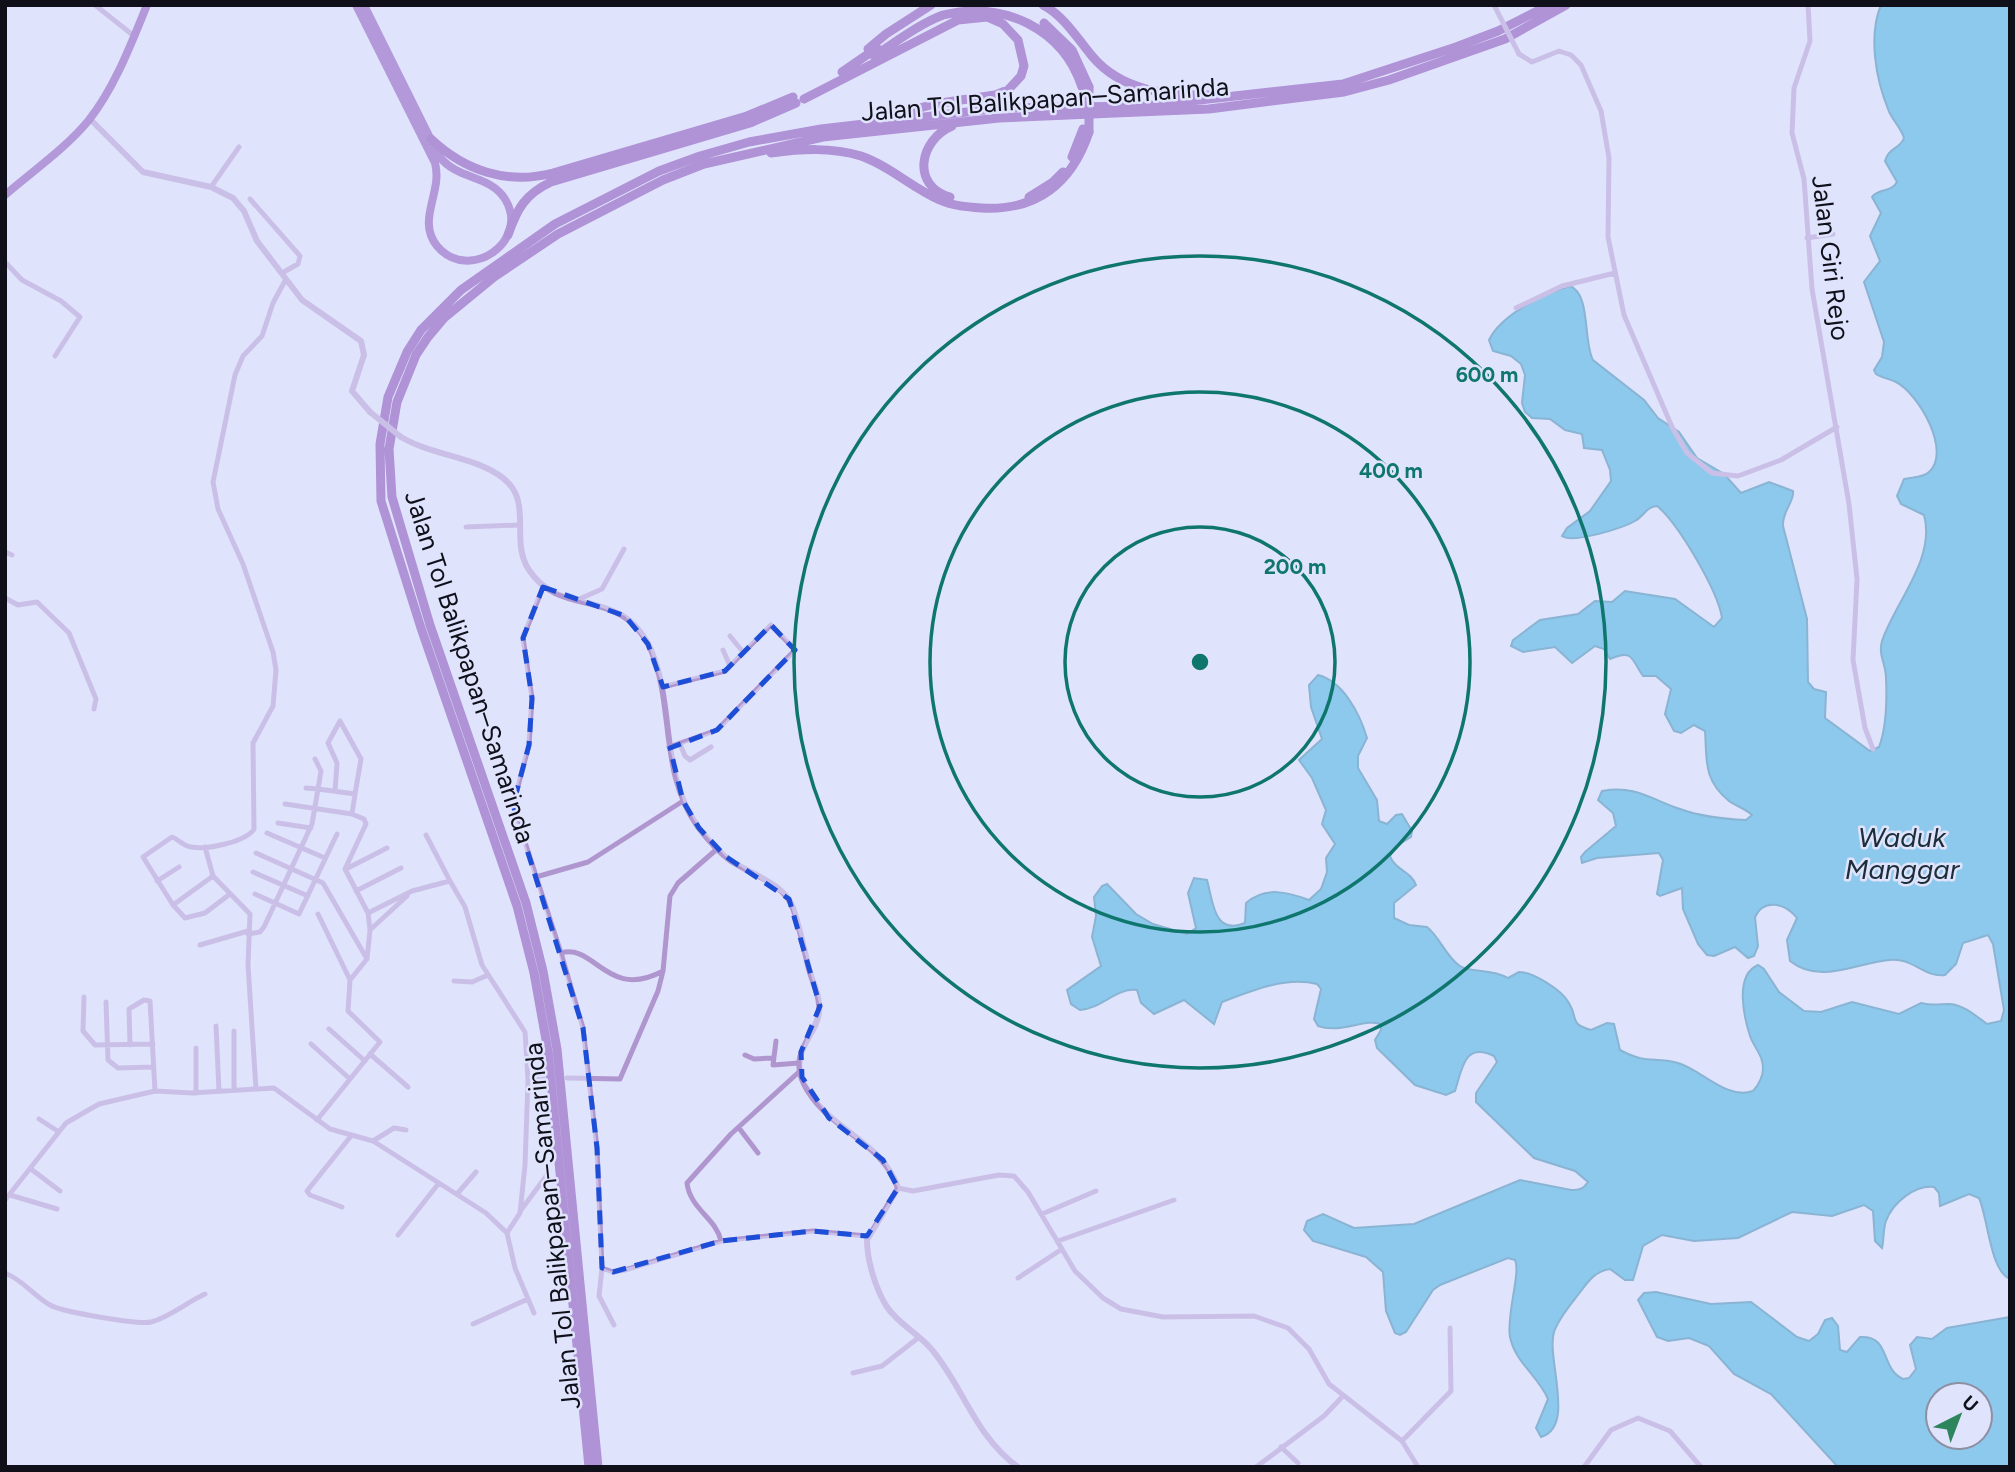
<svg xmlns="http://www.w3.org/2000/svg" width="2015" height="1472" font-family="Figtree,sans-serif">
  <style>
    .water { fill: #29a7dc; stroke: #227aa2; stroke-width: 2; fill-rule: evenodd }
    .lines { fill: none; stroke-linecap: round; stroke-linejoin: round }
    .minor { stroke: #b096ce; stroke-width: 5 }
    .tertiary { stroke: #b096ce; stroke-width: 6 }
    .trunk { stroke: #7c3eb0; stroke-width: 8 }
    .motorway { stroke: #752fab; stroke-width: 9 }
    .minor-bridge { stroke: #b096ce; stroke-width: 5 }
    .tertiary-bridge { stroke: #b096ce; stroke-width: 6 }
    .motorway-bridge { stroke: #752fab; stroke-width: 9 }
    .marked { fill: none; stroke: #1d4ed8; stroke-width: 5; stroke-dasharray: 14 9; stroke-linejoin: round }
    .ring { fill: none; stroke: #0f766e; stroke-width: 3.5 }
    .labels { text-anchor: middle; stroke-width: 5; stroke-linejoin: round; paint-order: stroke }
    .street-label { font-size: 26px; fill: #10101b; stroke: #e0e3fc }
    .water-label { font-size: 28px; font-style: italic; fill: #1b2e39; stroke: #e0e3fc }
    .centre { fill: #0f766e; stroke: #e0e3fc; stroke-width: 3.5 }
    .ring-label { font-size: 21px; text-anchor: middle; font-weight: bold; fill: #0f766e; stroke: #e0e3fc; stroke-width: 5; stroke-linejoin: round; paint-order: stroke }
  </style>
  <rect width="100%" height="100%" fill="#e0e3fc"/>
  <path class="water" d="M1881,5H2010V1279C1990,1271 1988,1218 1979,1198L1969,1194L1940,1206L1939,1193L1934,1187C1915,1185 1893,1202 1886,1221C1883,1229 1884,1240 1882,1248L1875,1241L1873,1211L1864,1205L1832,1216L1792,1212L1738,1238L1694,1241L1662,1235L1643,1246L1633,1280H1625L1610,1269C1596,1271 1589,1280 1581,1291C1572,1303 1559,1317 1554,1332C1546,1358 1576,1427 1541,1437L1536,1428L1548,1399C1538,1376 1515,1362 1510,1337C1506,1316 1521,1272 1515,1260L1508,1258L1440,1285L1433,1290L1406,1332L1400,1335L1395,1333L1386,1311L1383,1272L1366,1257L1313,1241L1304,1230L1307,1221L1323,1214L1354,1228L1414,1224L1520,1180L1571,1190C1580,1190 1583,1189 1588,1182L1575,1171L1534,1158L1476,1102V1093L1497,1062L1494,1056C1464,1041 1462,1070 1455,1091L1446,1095L1415,1085L1377,1048L1375,1040L1381,1030L1380,1024C1366,1018 1340,1034 1318,1026L1314,1019L1321,989L1317,984C1286,976 1250,991 1222,1002L1214,1024L1184,1000L1154,1014L1141,1003L1137,990C1117,987 1101,1009 1080,1010L1071,1004L1067,990L1101,966L1092,937L1096,916L1094,897L1102,886L1107,884L1136,914L1153,924L1187,934L1196,928L1188,893L1194,878L1207,880C1213,900 1213,936 1245,923L1246,903C1265,886 1288,892 1309,900L1321,889L1327,872L1326,858L1335,844L1322,824L1326,810L1312,778L1299,760L1322,739L1311,707L1309,685L1318,675C1343,681 1360,714 1367,738L1358,756V768L1377,800L1379,821L1387,824L1396,815L1402,814L1412,831L1411,837L1395,847L1390,856C1395,870 1411,871 1416,885L1394,903V918L1409,925L1427,927C1440,937 1446,957 1460,966C1471,973 1491,968 1508,978L1519,972C1533,972 1562,990 1569,1003C1579,1019 1568,1023 1591,1030L1607,1023L1614,1024L1620,1050C1648,1065 1653,1056 1678,1063C1702,1070 1726,1100 1753,1091C1760,1083 1765,1072 1762,1061C1760,1052 1753,1045 1750,1036C1744,1017 1734,975 1758,965L1764,969L1779,992L1804,1011L1821,1012L1852,1002L1899,1014L1921,1003C1933,1006 1939,1004 1950,1004C1964,1005 1976,1016 1987,1024L2001,1021L2004,1010L1993,944L1988,935L1963,943L1956,964L1945,975C1924,978 1913,957 1889,960C1855,963 1820,985 1790,961L1787,940L1797,918C1785,903 1764,898 1755,917L1758,946L1754,956L1748,958L1735,947L1714,956L1707,955L1698,944L1683,909L1682,888L1660,896L1657,894L1663,860L1659,853L1597,858L1582,863L1581,857L1585,852L1616,826L1613,813L1598,800L1602,791C1636,785 1650,799 1680,809C1702,817 1723,819 1746,820L1752,815C1746,809 1736,806 1729,801C1703,780 1707,760 1705,731L1694,725L1681,733L1674,731L1665,714L1671,689L1656,676H1643C1631,659 1634,649 1610,659L1604,649L1595,646L1572,663L1555,647L1523,652L1511,646L1513,640L1540,620L1578,614L1595,601L1612,602L1625,591L1675,599L1714,627L1722,618C1718,591 1678,523 1657,506C1646,507 1644,516 1635,521C1623,528 1572,544 1562,536L1567,528L1590,511L1611,481L1610,470L1602,450L1584,448L1582,434L1565,430L1550,419L1532,418L1525,412L1522,403L1525,375L1521,364L1511,356L1493,351L1489,340C1501,315 1543,294 1570,286C1591,294 1583,342 1593,360L1644,400L1658,418L1679,432L1697,458L1724,474L1741,493L1769,482L1793,491C1795,501 1782,511 1783,526L1807,619L1808,682L1814,689L1826,692L1825,718L1870,751L1879,747C1887,726 1887,700 1886,678C1886,664 1878,655 1882,641C1895,602 1936,559 1924,515L1901,504L1897,496L1904,479C1912,477 1923,478 1929,472C1952,451 1918,393 1896,382C1890,379 1882,378 1876,374L1874,370L1882,357L1884,342L1864,282L1880,261L1870,236L1881,213L1872,197C1878,188 1891,193 1897,182L1885,161C1888,148 1900,149 1904,138C1901,127 1891,119 1888,109C1876,79 1868,36 1881,5Z
    M1656,1292L1711,1304L1751,1302L1797,1337L1809,1341L1818,1334L1825,1320L1832,1318L1838,1326L1840,1350L1847,1352L1860,1337C1891,1335 1880,1369 1903,1379L1909,1378L1916,1369L1910,1345L1917,1337L1932,1339L1947,1328L2010,1317V1467H1838L1771,1394L1734,1374L1709,1346L1689,1338L1668,1341L1657,1337L1638,1300L1644,1293ZM1938,1395H1980V1437H1938Z"/>
  <g class="lines">
    <path class="minor" d="M95,5L134,36
      M1808,5L1810,41L1794,88L1792,133L1804,179L1812,289L1849,504L1857,579L1853,660L1865,728L1873,749
      M1519,54L1532,62L1559,51L1571,55L1581,65L1601,111L1609,158L1608,237L1624,315L1672,427L1687,453L1712,473L1738,476L1781,460L1837,427
      M211,187L239,147
      M250,199L300,256L298,264L282,273
      M1807,238L1833,234
      M5,262L22,280L61,301L80,317L55,356
      M1516,308L1562,286L1615,273
      M466,527L519,525
      M5,552L12,555
      M543,587L523,638L532,698L529,745L513,805L561,953C595,943 607,1001 663,971
      M5,598L18,605L37,602L69,633L96,699L94,709
      M577,600L602,589L624,549
      M730,636L743,652
      M723,650L730,666
      M663,687L725,671L771,625L795,650L717,730L669,747
      M680,744L685,756L690,760L711,747
      M306,788L318,789L321,771L315,759
      M335,791L337,763L328,743L340,721
      M285,804L352,814L355,794
      M278,823L311,828
      M267,833L325,858
      M426,835L450,881
      M205,847L213,876L250,914L248,965L256,1089
      M256,853L323,883L367,959
      M346,869L387,848
      M253,872L308,896
      M536,877L588,862L683,801
      M157,881L179,867
      M356,891L401,868
      M230,894L205,913L185,918L173,905L143,857L172,837C178,839 183,846 191,847C206,850 246,842 254,829L253,743L273,706L276,670L273,652L243,564L218,509L213,482L235,375L243,356L262,336L273,303L286,279
      M255,894L299,914L337,834
      M173,905L213,876
      M368,913L412,891L450,881L465,907L482,965L525,1032L528,1080L525,1165L520,1213L507,1233
      M318,914L350,980
      M371,929L407,896
      M248,934L260,932L264,927L312,824L318,789L355,794L361,759L340,721
      M200,945L248,931
      M561,953L583,1028L597,1148L602,1268L599,1296L614,1325
      M454,981L472,982L488,975
      M84,997L83,1031L95,1045L153,1044
      M106,1002L108,1060L118,1068L154,1067
      M216,1026L219,1091
      M329,1029L365,1061
      M234,1031V1090
      M776,1041L773,1065L799,1063
      M311,1044L350,1079
      M130,1045L129,1009L144,1000L150,1001L155,1091
      M196,1048V1093
      M370,1054L408,1087
      M745,1055L754,1059L772,1058
      M567,1078L620,1079L658,991L663,971L670,896L678,883L717,849
      M528,1080L544,1079
      M39,1119L59,1132
      M317,1120L380,1042L348,1011L350,980L367,959L370,930L368,913L345,869L366,824L364,819L352,814
      M739,1128L758,1153
      M373,1141L394,1128L406,1130
      M31,1169L60,1191
      M898,1188L913,1191L999,1175L1014,1176L1028,1192L1075,1271L1103,1298L1121,1309L1163,1317L1254,1316L1288,1328L1309,1349L1329,1384L1402,1441L1418,1467
      M457,1194L476,1172
      M10,1195L57,1209
      M5,1200L66,1123L99,1104L155,1091L192,1093L274,1088L330,1129L373,1141L486,1213L507,1233L515,1268L534,1313
      M342,1207L310,1195L307,1191L351,1136
      M521,1210L547,1175
      M1042,1214L1096,1191
      M398,1235L439,1183
      M721,1241C716,1218 690,1209 687,1183L731,1134L800,1071
      M1058,1241L1174,1200
      M602,1268L613,1272L625,1270L721,1241L813,1231L867,1236
      M5,1273C23,1280 33,1295 50,1305C62,1312 139,1325 151,1322C170,1317 187,1302 205,1294
      M1018,1278L1062,1249
      M473,1324L528,1299
      M853,1373L882,1366L918,1338
      M1402,1441L1451,1391L1450,1328
      M1281,1447L1298,1463
      M1256,1467L1324,1416L1343,1396
      M1584,1467L1611,1430L1638,1418L1670,1431L1701,1467"/>
    <path class="tertiary" d="M89,118L143,172L211,187L233,198L244,211L257,241L302,300L361,341L364,355L352,391L370,412
      M401,437C433,456 474,456 503,478C534,502 509,540 529,570C562,620 621,584 651,650C675,706 659,772 698,827C708,840 718,852 731,861C751,874 785,884 793,908C800,928 804,949 809,969C812,981 819,993 819,1005C822,1034 787,1048 804,1084C826,1129 882,1140 898,1188L867,1240C867,1261 876,1290 887,1307C899,1325 920,1334 933,1351C964,1389 976,1437 1018,1467"/>
    <path class="trunk" d="M356,5L435,163C443,192 416,220 437,246C469,284 531,241 505,199C489,174 458,181 439,156L364,5
      M5,195C34,170 65,149 89,120C115,87 131,44 147,5"/>
    <path class="motorway" d="M1043,5C1064,16 1077,38 1092,56C1122,92 1167,95 1211,95
      M1044,23L1072,50L1089,87
      M868,49L886,34L931,5
      M874,56C896,42 919,24 943,15C1004,0 1063,29 1082,87
      M842,72L877,48
      M804,99L958,20L987,17L1003,24L1018,40L1024,66L1021,76L1008,90L995,95L934,104L888,117
      M431,139C465,171 508,185 553,173L747,116L793,97
      M771,153C801,149 831,147 861,156C890,166 912,188 940,200C953,206 968,207 982,208C1037,211 1072,183 1089,132
      M1072,157L1083,129
      M950,197C911,186 919,140 952,126
      M1029,197L1053,182L1063,172
      M508,235C517,209 525,194 551,182L750,123L796,103
      M589,1467L548,1051L534,973L517,906L421,628L381,501L380,444L388,397L407,352L421,330L461,290L555,224L659,171L700,156L749,142L821,129L1001,108L1145,106L1343,84L1456,47L1498,31L1549,5
      M598,1467L557,1049L543,971L526,903L430,625L392,497L389,449L397,402L416,355L428,337L444,318L494,277L558,234L663,180L704,164L823,137L999,118L1209,109L1344,92L1389,80L1505,39L1566,5"/>
    <path class="minor-bridge" d="M1494,5L1519,54"/>
    <path class="tertiary-bridge" d="M370,412L401,437"/>
    <path class="motorway-bridge" d="M1089,132V87"/>
  </g>
  <path d="M0 0H2015V1472H0ZM543,587L625,616L648,644L663,687L725,671L771,625L795,650L717,730L670,748L683,801L699,828L725,856L789,899L820,1006L801,1052L802,1077L829,1118L883,1160L898,1188L867,1236L813,1231L721,1241L613,1272L602,1268L597,1148L583,1028L513,805L529,745L532,698L523,638Z" fill="#e0e3fc" fill-opacity=".55" fill-rule="evenodd"/>
  <path class="marked" d="M543,587L625,616L648,644L663,687L725,671L771,625L795,650L717,730L670,748L683,801L699,828L725,856L789,899L820,1006L801,1052L802,1077L829,1118L883,1160L898,1188L867,1236L813,1231L721,1241L613,1272L602,1268L597,1148L583,1028L513,805L529,745L532,698L523,638Z"/>
  <g class="ring">
    <circle cx="1200" cy="662" r="135"/>
    <circle cx="1200" cy="662" r="270"/>
    <circle cx="1200" cy="662" r="406"/>
  </g>
  <g class="labels">
    <g class="street-label">
      <text transform="translate(1045 99) rotate(-4)" y="9">Jalan Tol Balikpapan–Samarinda</text>
      <text transform="translate(1831 258) rotate(83)" y="9">Jalan Giri Rejo</text>
      <text transform="translate(470 667) rotate(72)" y="9">Jalan Tol Balikpapan–Samarinda</text>
      <text transform="translate(552 1226) rotate(-96)" y="9">Jalan Tol Balikpapan–Samarinda</text>
    </g>
    <g class="water-label">
      <text x="1902" y="847">Waduk<tspan x="1902" dy="32">Manggar</tspan></text>
    </g>
  </g>
  <circle cx="1200" cy="662" r="10" class="centre"/>
  <g class="ring-label">
    <text x="1487" y="382">600 m</text>
    <text x="1391" y="478">400 m</text>
    <text x="1295" y="574">200 m</text>
  </g>
  <rect width="2015" height="1472" fill="none" stroke="#10101b" stroke-width="14"/>
  <g transform="translate(1959 1416) rotate(42)"><circle r="33" fill="#e0e3fc" stroke="#8d8fa2" stroke-width="2"/>
  <path d="M0-5L12 26L0 18L-12 26Z" fill="#2d865b"/>
  <text y="-10" font-size="19" font-weight="bold" text-anchor="middle" fill="#10101b">U</text>
  </g>
</svg>
